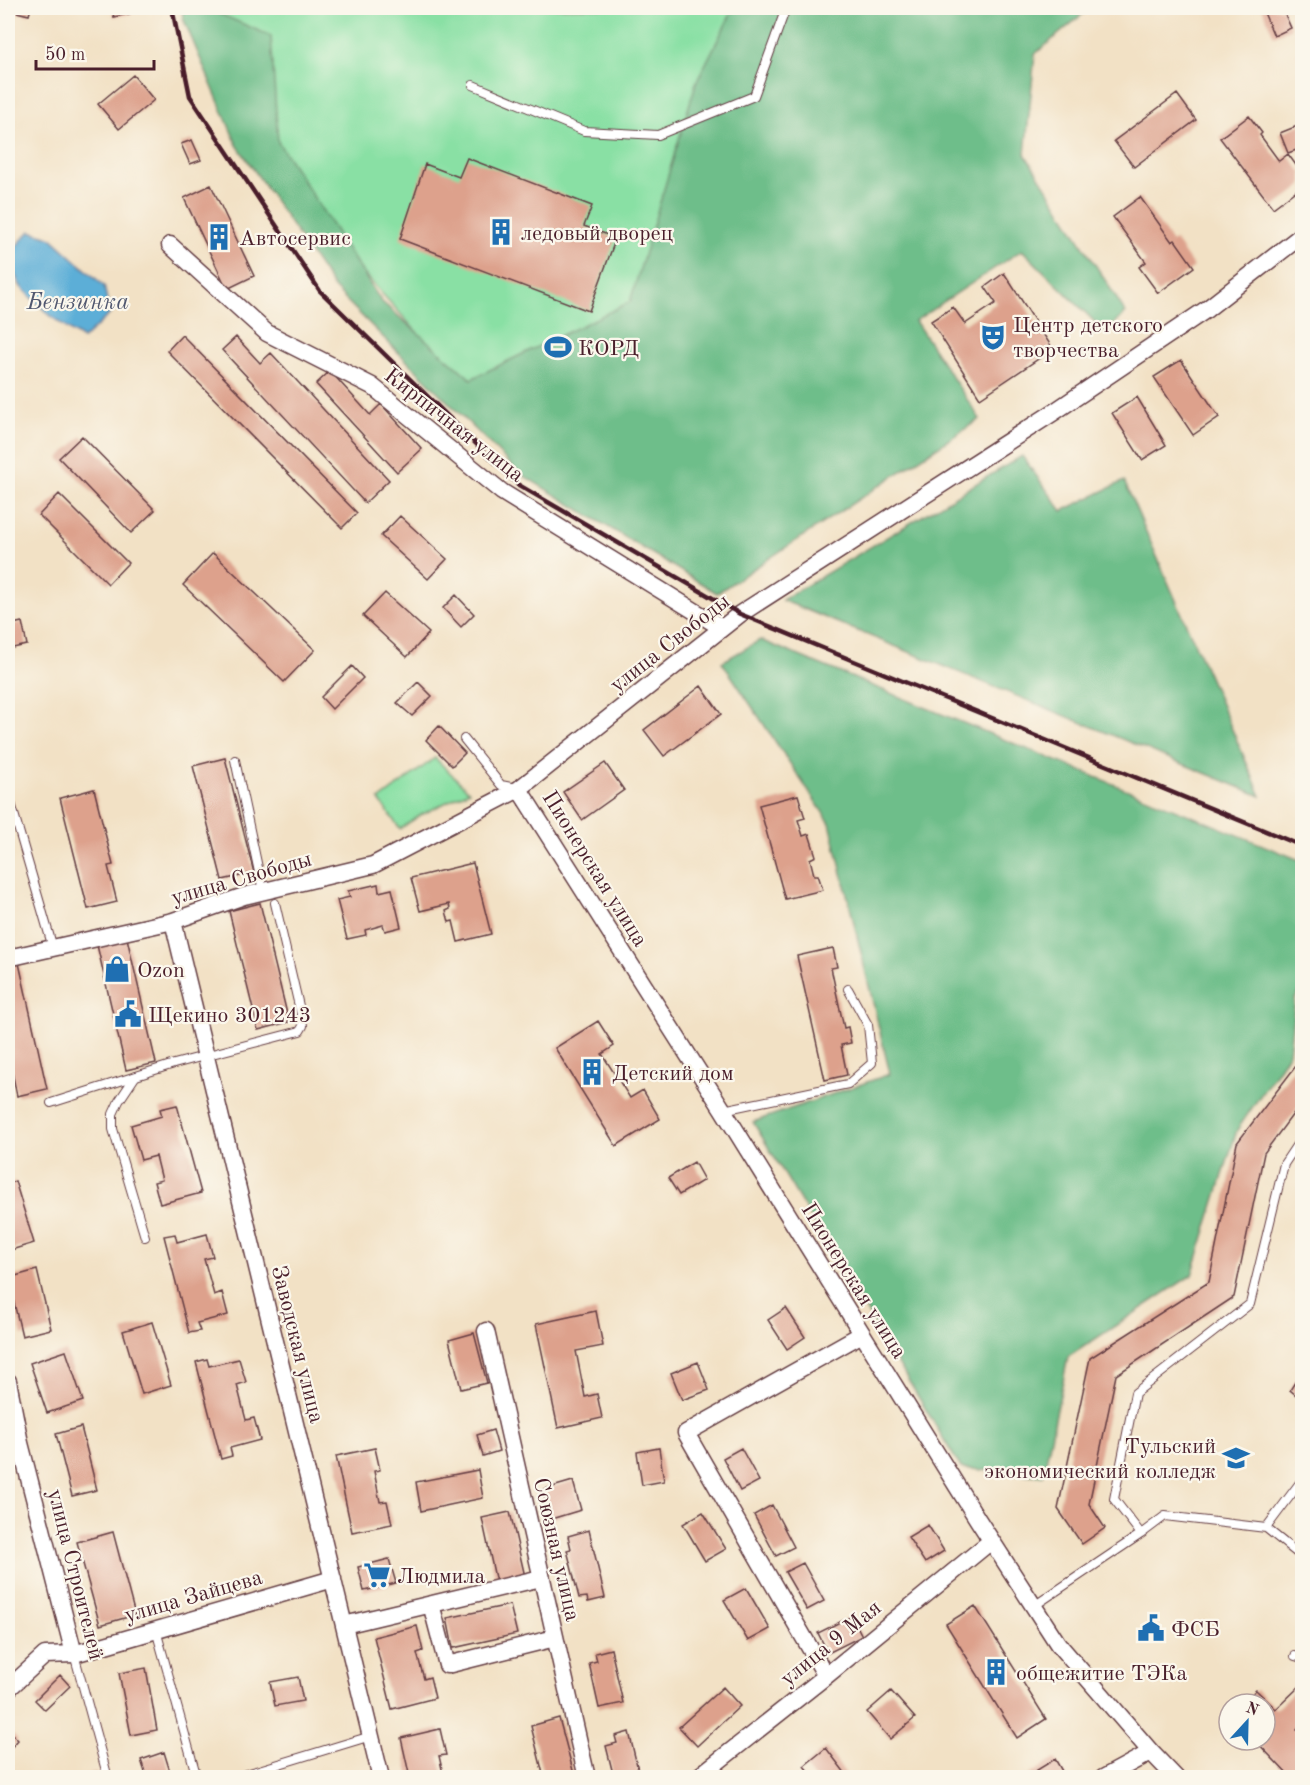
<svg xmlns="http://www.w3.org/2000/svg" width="1310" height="1785" font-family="'Old Standard TT',serif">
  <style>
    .green { fill: #89e0a4; stroke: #6a8068; stroke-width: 1.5 }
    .forest { fill: #6ebe8a; stroke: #5c6e5a; stroke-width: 1.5 }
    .water { fill: #5caed7; stroke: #536681; stroke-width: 1.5 }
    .building { fill: #dda18c }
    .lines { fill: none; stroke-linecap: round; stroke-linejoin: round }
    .lane-casing { stroke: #633c42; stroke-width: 10 }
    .street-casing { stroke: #633c42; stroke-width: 19 }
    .lane { stroke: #fff; stroke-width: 8 }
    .street { stroke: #fff; stroke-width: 16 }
    .rail { stroke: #4a1f2b; stroke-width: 4.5 }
    .labels { text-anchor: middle; stroke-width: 4.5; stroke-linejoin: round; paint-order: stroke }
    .poi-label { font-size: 22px; fill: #4a1f2b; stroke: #fbf7ec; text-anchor: start }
    .street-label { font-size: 22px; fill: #4a1f2b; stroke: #fbf7ec }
    .water-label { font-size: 24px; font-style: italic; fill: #515870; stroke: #fbf7ec }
  </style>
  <rect width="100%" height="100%" fill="#fbf7ec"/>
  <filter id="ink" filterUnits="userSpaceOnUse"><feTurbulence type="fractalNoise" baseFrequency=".0167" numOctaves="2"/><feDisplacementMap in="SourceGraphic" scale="12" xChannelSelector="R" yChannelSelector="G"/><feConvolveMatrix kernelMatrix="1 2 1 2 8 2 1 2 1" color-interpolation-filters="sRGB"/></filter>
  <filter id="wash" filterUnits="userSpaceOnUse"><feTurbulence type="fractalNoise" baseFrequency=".008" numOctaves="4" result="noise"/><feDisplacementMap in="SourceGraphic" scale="24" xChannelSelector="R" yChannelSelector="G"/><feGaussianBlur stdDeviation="1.35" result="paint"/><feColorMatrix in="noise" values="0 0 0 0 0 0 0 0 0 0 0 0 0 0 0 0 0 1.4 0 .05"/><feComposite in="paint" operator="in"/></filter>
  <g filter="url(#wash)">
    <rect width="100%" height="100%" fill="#f2e1c5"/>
    <path class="green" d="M212,8H940L536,463L326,232L262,126Z
      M435,758L469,791L419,816L400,829L379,800Z"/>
    <path class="forest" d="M182,8H206L271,36L278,142L381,301L471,379L630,302L696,83L734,8H1073L1084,13L1035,54L1025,154L1126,313L1105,332L1022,250L915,321L980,419L717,593L519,473L334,288L237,145L183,18Z
      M1022,456L1062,511L1124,481L1261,796L782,600Z
      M760,640L1302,861V989L1295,999L1289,1053L1237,1130L1192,1275L1068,1357L1043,1476L961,1468L753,1122L890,1074L830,823L722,662Z"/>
    <path class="water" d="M30,231L50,237L104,286L110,314L83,339C62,326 40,308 23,289C16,282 16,271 8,265V255Z"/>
    <g id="blocks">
      <path class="building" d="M8,8H31L29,15L8,10Z
        M111,8H145L146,10L114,17Z
        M1262,8H1282L1291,28L1274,36Z
        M8,14L11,15L9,29H8Z
        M133,75L154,100L119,129L98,104Z
        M1177,94L1196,120L1134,167L1114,141Z
        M1249,116L1262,133L1260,135L1279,161L1288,154L1301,172L1302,171V186L1273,208L1220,138Z
        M1302,124V148L1288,153L1280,133Z
        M192,140L201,160L190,164L181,144Z
        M467,158L592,206L584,226L616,238L589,311L400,239L425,164L459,177Z
        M211,185L254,276L227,289L184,198Z
        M1140,197L1172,242L1175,240L1194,267L1158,293L1139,267L1146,262L1113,217Z
        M1004,273L1053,349L980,398L931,321L953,307L965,324L996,303L985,287Z
        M182,335L357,513L342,528L167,351Z
        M236,337L260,363L271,353L389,480L365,503L222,350Z
        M1181,360L1219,417L1193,435L1154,377Z
        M330,371L370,415L381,404L422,449L397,472L316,384Z
        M1137,397L1166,445L1142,460L1112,413Z
        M82,436L155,510L131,533L59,458Z
        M59,494L128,563L108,584L39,515Z
        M400,516L447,559L428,579L381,536Z
        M213,553L315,650L284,682L183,585Z
        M385,593L429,633L407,657L363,616Z
        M456,595L474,614L461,627L443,608Z
        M22,622L27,645L8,649V625Z
        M352,666L363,678L332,709L321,697Z
        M418,682L432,696L412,716L397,703Z
        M701,686L721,714L664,756L644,730Z
        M439,726L465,753L452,766L426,740Z
        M225,758L254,873L222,880L193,766Z
        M605,763L624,790L582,820L563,792Z
        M94,789L113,865L108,866L117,902L88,909L60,798Z
        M798,795L805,818L798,820L803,836L809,834L816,856L810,859L814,875H818L823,890L785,899L759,805Z
        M473,863L491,934L458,942L453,921L449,922L446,911L450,909L449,904L420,911L411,878Z
        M378,884L379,892L392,889L401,927L385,931L383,925L365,930L366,935L347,939L337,900L350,897L348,891Z
        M260,903L289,1022L258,1030L229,911Z
        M127,938L156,1063L126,1070L97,945Z
        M833,948L837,967L831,968L844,1028L848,1027L851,1043L841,1045L847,1075L825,1080L797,956Z
        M19,963L47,1089L17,1096L8,1052V966Z
        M598,1021L614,1046L602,1054L630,1098L643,1090L660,1119L616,1146L555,1048Z
        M1302,1058V1102L1264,1153L1234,1297L1116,1375L1089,1504L1105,1528L1082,1544L1058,1509L1090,1358L1209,1282L1237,1143Z
        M177,1105L201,1193L160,1204L154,1182L162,1180L156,1156L141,1160L131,1125L162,1116L160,1109Z
        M694,1162L704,1180L679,1195L668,1178Z
        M15,1181L34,1243L8,1251V1184Z
        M175,1234L177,1242L207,1234L213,1257L204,1259L214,1295L222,1292L228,1315L197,1323L200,1331L189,1333L164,1236Z
        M37,1270L51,1329L22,1336L8,1278Z
        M786,1308L805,1337L787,1349L768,1320Z
        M596,1311L603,1346L576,1351L585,1397L597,1394L602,1418L558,1428L536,1324Z
        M152,1322L171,1385L142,1394L123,1331Z
        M474,1333L487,1383L461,1389L449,1340Z
        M66,1351L83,1401L47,1413L30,1363Z
        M207,1359L209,1366L239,1359L246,1382L237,1385L246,1420L254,1418L260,1440L230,1448L232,1456L221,1459L196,1362Z
        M698,1362L709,1390L682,1400L671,1373Z
        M1302,1371V1400L1290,1390Z
        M81,1427L97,1490L72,1496L56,1434Z
        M493,1430L499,1451L483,1456L477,1435Z
        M375,1448L380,1470L374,1471L380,1502L387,1501L392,1524L352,1532L336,1456Z
        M659,1448L664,1481L642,1485L637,1452Z
        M741,1448L759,1481L740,1491L723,1458Z
        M478,1470L483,1498L421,1511L416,1482Z
        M573,1481L581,1510L551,1519L542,1490Z
        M772,1505L794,1547L776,1556L754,1515Z
        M510,1512L526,1581L497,1587L482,1518Z
        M703,1512L726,1549L705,1561L683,1524Z
        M928,1525L944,1551L925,1563L908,1537Z
        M589,1530L605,1598L588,1602L587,1597L579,1598L567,1550L571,1549L568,1536Z
        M113,1532L135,1615L100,1625L77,1542Z
        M389,1559L396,1583L364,1591L358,1567Z
        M803,1563L824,1601L807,1610L785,1572Z
        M746,1588L770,1629L748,1641L724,1600Z
        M510,1605L517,1634L453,1648L447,1618Z
        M975,1606L1046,1719L1017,1738L946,1624Z
        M852,1616L862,1636L828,1653L818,1633Z
        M417,1626L423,1651L417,1653L424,1679L430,1677L435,1698L392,1709L374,1637Z
        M611,1649L623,1703L599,1708L589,1663L597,1661L595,1653Z
        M146,1668L157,1730L131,1735L119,1673Z
        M60,1675L70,1686L45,1710L35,1700Z
        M298,1677L303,1701L275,1706L270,1682Z
        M1302,1684V1724L1297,1730L1302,1736V1768L1294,1778H1291L1255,1740H1265V1704H1241L1256,1690L1276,1709Z
        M723,1687L740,1706L697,1746L679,1727Z
        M891,1691L915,1718L890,1739L867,1712Z
        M559,1718L575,1778H544L531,1726Z
        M440,1729L446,1755L439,1756L444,1778H410L401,1738Z
        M8,1730L18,1740L8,1751Z
        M629,1732L640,1778H614L606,1746L617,1743L615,1736Z
        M826,1748L849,1778H814L804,1766Z
        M164,1752L172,1778H147L141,1760Z
        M1055,1759L1066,1778H1024Z
        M96,1772L98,1778H79V1777Z"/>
    </g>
  </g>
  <g filter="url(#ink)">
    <use href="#blocks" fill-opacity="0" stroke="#633c42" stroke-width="1.5"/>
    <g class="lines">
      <defs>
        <path id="lane" d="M473,85L584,131L658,135L754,96L786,8
          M464,739L501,785L516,788
          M235,760L263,891
          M8,793L53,948
          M135,1077L119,1101L113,1114V1129L145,1237
          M51,1103L174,1064L300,1031L303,1026L302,1019L275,903
          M723,1110L848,1084L872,1063L868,1025L848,989
          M1266,1528L1302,1480
          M1141,1534L1114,1499L1135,1393L1250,1304L1284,1164L1302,1137
          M1034,1606L1141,1534L1165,1516L1266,1528L1302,1557
          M156,1630L197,1778
          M74,1654L108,1778
          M1295,1656L1302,1658
          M233,1778L371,1736"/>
        <path id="street" d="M170,245L267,333L372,386L502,492L722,628
          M519,789L723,1110L978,1520L1058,1644L1151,1752L1176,1778
          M173,921L381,1778
          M8,958L173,921L244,896L373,865L519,789L740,614L1054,412L1207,309L1302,235
          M486,1331L587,1778
          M8,1381L20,1443L74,1654
          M431,1604L447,1665L555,1638
          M344,1625L541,1578
          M826,1676L686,1433L862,1334
          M8,1689L45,1655L74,1654L333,1579
          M697,1778L826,1676L991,1541
          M1103,1778L1151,1752"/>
      </defs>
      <use href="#lane" class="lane-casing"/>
      <use href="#street" class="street-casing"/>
      <use href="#lane" class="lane"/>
      <use href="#street" class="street"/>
      <path class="rail" d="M172,8L190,96L320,291L517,484L740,614L1302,846"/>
    </g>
  </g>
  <defs>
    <symbol id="building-bare" viewBox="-9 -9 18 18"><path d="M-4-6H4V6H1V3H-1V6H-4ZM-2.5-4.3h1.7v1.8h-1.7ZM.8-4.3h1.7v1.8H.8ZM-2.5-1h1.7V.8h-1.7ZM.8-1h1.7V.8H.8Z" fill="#1f6fb2" stroke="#fbf7ec" stroke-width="2.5" paint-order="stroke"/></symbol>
    <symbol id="theatre-bare" viewBox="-9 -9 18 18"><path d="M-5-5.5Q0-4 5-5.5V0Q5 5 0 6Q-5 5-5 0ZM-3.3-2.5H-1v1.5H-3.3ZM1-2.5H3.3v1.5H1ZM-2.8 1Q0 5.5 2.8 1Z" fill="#1f6fb2" stroke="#fbf7ec" stroke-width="2.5" paint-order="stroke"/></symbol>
    <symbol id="stadium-bare" viewBox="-9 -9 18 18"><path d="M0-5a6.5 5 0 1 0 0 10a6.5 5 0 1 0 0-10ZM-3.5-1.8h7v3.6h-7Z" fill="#1f6fb2" stroke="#fbf7ec" stroke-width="2.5" paint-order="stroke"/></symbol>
    <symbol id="shop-bare" viewBox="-9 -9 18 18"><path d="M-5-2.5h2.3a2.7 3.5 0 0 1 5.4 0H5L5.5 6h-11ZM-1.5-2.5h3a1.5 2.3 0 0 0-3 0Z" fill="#1f6fb2" stroke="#fbf7ec" stroke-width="2.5" paint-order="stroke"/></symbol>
    <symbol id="civic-bare" viewBox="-9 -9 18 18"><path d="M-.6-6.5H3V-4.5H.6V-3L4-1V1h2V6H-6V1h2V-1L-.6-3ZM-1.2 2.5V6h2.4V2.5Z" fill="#1f6fb2" stroke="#fbf7ec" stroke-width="2.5" paint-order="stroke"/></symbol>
    <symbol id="university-bare" viewBox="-9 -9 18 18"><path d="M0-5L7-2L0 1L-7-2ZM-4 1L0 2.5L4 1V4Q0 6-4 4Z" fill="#1f6fb2" stroke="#fbf7ec" stroke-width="2.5" paint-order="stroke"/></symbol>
    <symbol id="supermarket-bare" viewBox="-9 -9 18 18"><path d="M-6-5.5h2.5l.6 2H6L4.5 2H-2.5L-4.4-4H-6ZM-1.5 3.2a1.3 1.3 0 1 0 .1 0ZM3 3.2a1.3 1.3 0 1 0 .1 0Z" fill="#1f6fb2" stroke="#fbf7ec" stroke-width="2.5" paint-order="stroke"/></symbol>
  </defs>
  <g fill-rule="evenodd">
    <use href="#building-bare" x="482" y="213" width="38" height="38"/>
    <use href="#building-bare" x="200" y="218" width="38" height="38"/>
    <use href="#theatre-bare" x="974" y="318" width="38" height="38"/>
    <use href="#stadium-bare" x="539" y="328" width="38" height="38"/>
    <use href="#shop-bare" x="98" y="950" width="38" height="38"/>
    <use href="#civic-bare" x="109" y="995" width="38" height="38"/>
    <use href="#building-bare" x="573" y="1053" width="38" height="38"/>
    <use href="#university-bare" x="1217" y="1439" width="38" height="38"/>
    <use href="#supermarket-bare" x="358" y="1556" width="38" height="38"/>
    <use href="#civic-bare" x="1132" y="1609" width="38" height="38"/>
    <use href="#building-bare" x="977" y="1653" width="38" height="38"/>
  </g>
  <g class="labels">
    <g class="poi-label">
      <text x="521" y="240">ледовый дворец</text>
      <text x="239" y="245">Автосервис</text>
      <text x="1013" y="332">Центр детского<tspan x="1013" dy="25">творчества</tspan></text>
      <text x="578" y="355">КОРД</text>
      <text x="137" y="977">Ozon</text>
      <text x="148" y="1022">Щекино 301243</text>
      <text x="612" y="1080">Детский дом</text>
      <text x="1216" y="1453" text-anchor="end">Тульский<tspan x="1216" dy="25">экономический колледж</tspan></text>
      <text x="397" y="1583">Людмила</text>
      <text x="1171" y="1636">ФСБ</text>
      <text x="1016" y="1680">общежитие ТЭКа</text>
    </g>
    <g class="street-label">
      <text transform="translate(455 424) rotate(38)" y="8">Кирпичная улица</text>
      <text transform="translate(669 642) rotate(-38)" y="8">улица Свободы</text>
      <text transform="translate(596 868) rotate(58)" y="8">Пионерская улица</text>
      <text transform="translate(241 877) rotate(-16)" y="8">улица Свободы</text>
      <text transform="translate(855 1280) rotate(58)" y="8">Пионерская улица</text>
      <text transform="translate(299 1344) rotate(76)" y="8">Заводская улица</text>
      <text transform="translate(558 1549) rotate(77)" y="8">Союзная улица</text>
      <text transform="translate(77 1574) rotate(76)" y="8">улица Строителей</text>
      <text transform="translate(193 1595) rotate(-16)" y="8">улица Зайцева</text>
      <text transform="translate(830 1642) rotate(-39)" y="8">улица 9 Мая</text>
    </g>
    <g class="water-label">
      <text x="78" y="309">Бензинка</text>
    </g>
  </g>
  <rect width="1310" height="1785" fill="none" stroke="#fbf7ec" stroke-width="30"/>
  <g transform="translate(1247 1722) rotate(22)"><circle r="28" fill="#fbf7ec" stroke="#b4a19f" stroke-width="1.5"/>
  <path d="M0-4.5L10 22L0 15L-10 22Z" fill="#1f6fb2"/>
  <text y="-9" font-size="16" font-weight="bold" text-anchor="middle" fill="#4a1f2b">N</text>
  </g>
  <path d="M36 60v9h118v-9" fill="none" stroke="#4a1f2b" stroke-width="3"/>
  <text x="45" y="60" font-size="18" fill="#4a1f2b" stroke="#fbf7ec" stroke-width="4.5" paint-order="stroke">50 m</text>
</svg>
